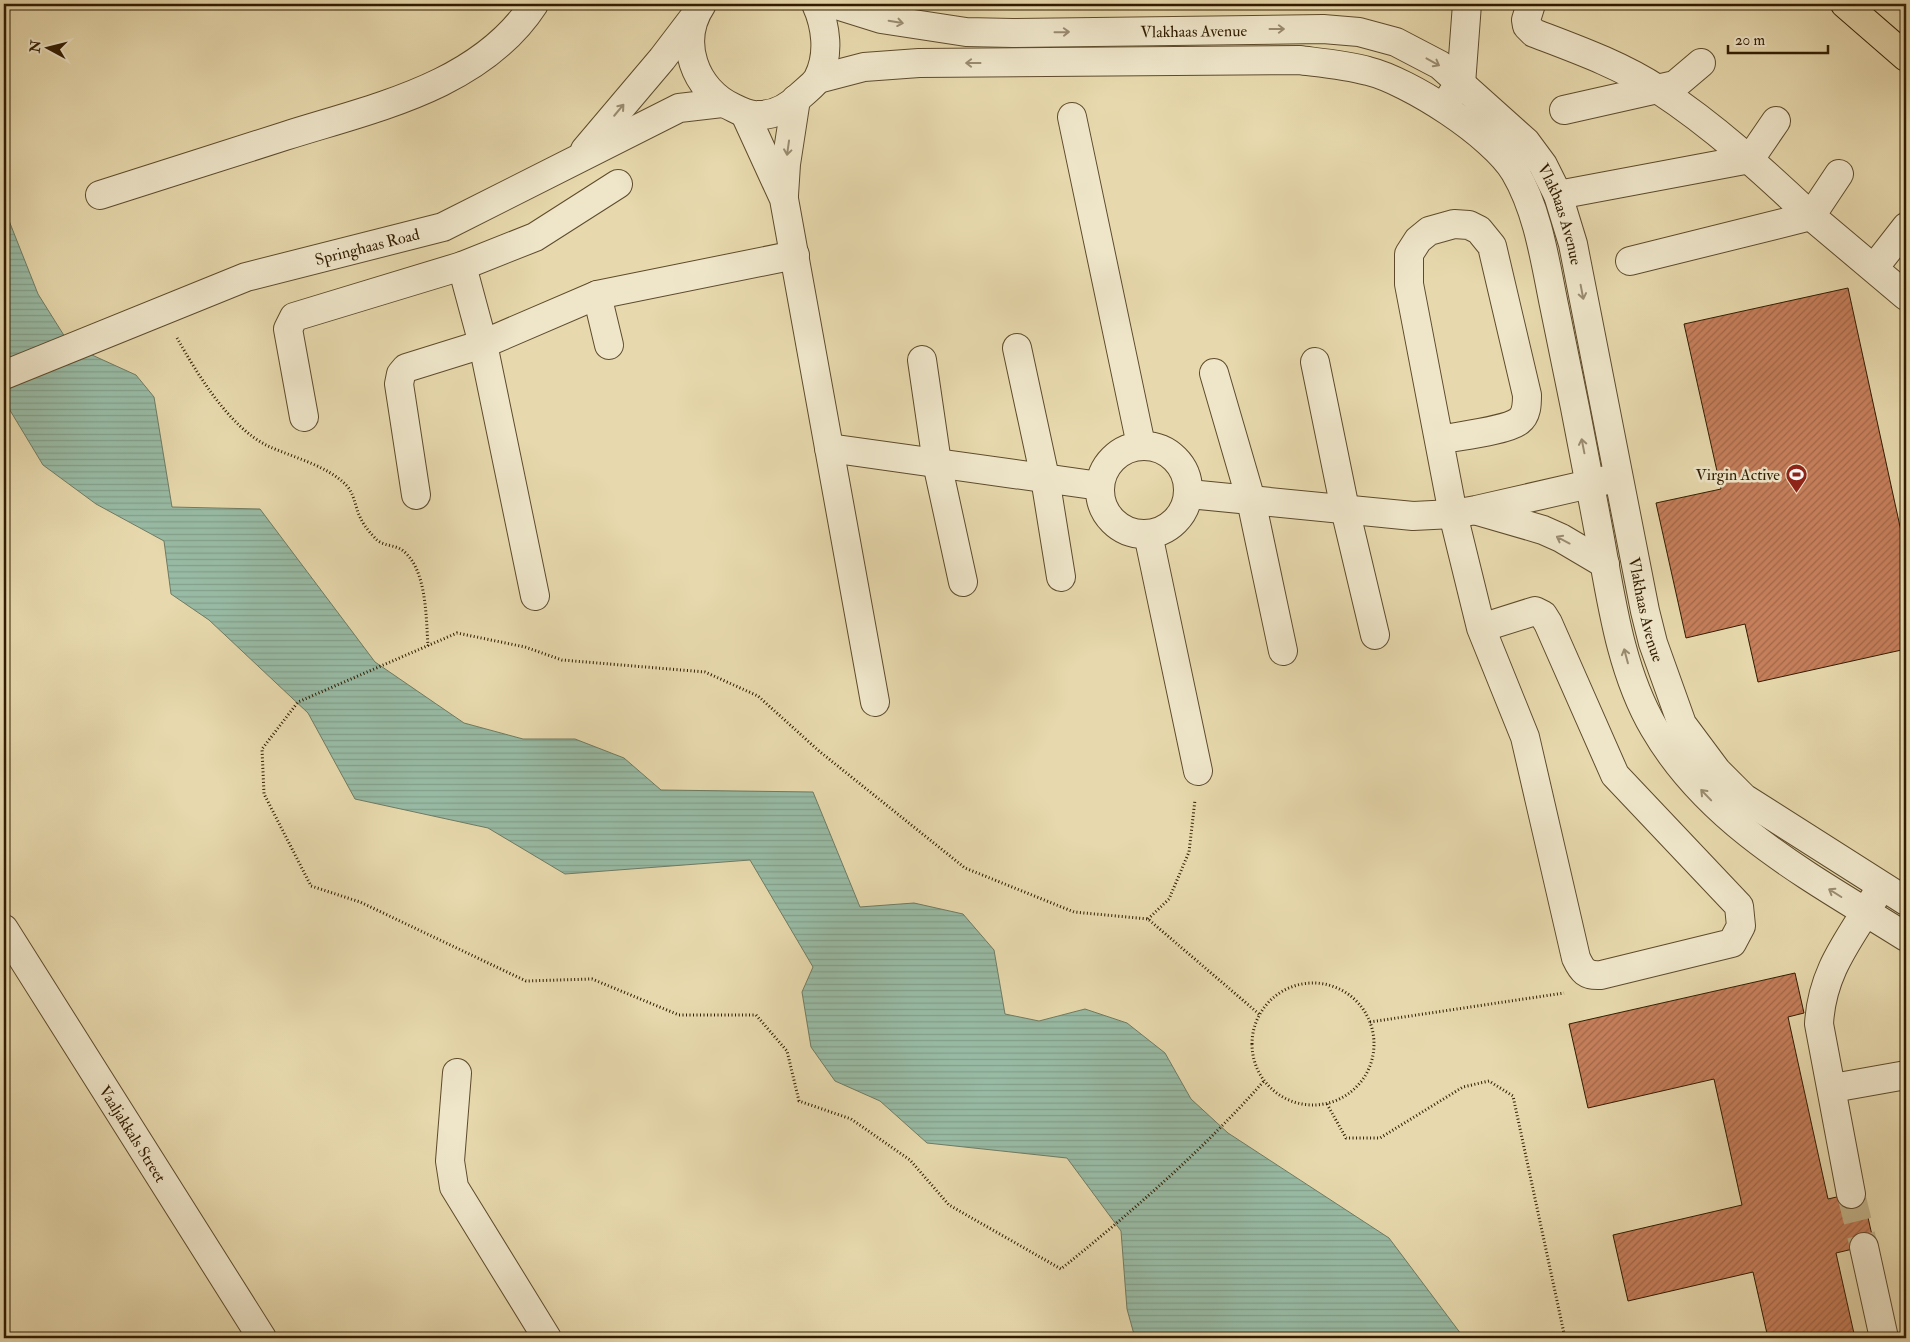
<svg xmlns="http://www.w3.org/2000/svg" width="1910" height="1342" font-family="'IM FELL Double Pica',serif">
  <style>
    .water { fill: url(#water-rules); stroke: #6f7b63 }
    .building { fill: url(#building-hatch); stroke: #311c01 }
    .lines { fill: none; stroke-linecap: round; stroke-linejoin: round }
    .minor-tunnel { stroke: #c3b38b; stroke-width: 28; stroke-dasharray: 28 14; stroke-linecap: butt }
    .minor-casing { stroke: #5e4b2c; stroke-width: 30 }
    .highway-casing { stroke: #311c01; stroke-width: 30 }
    .path { stroke: #311c01; stroke-width: 3; stroke-dasharray: 1 2.5; stroke-linecap: butt }
    .minor { stroke: #efe6ca; stroke-width: 28 }
    .highway { stroke: #e7d9ad; stroke-width: 28 }
    .oneway { stroke: #9a8b70 }
    .labels { text-anchor: middle; stroke-width: 5; stroke-linejoin: round; paint-order: stroke }
    .street-label { font-size: 16px; fill: #311c01; stroke: #efe6ca }
    .poi-label { font-size: 16px; fill: #311c01; stroke: #efe6ca; text-anchor: end }
  </style>
  <defs>
    <pattern id="water-rules" width="6" height="5" patternUnits="userSpaceOnUse" patternTransform="scale(1.25)"><rect width="6" height="5" fill="#98bba5"/><path d="M0 2.5h6" fill="none" stroke="#83a08c"/></pattern>
    <pattern id="building-hatch" width="6" height="6" patternUnits="userSpaceOnUse" patternTransform="scale(1.25)"><rect width="6" height="6" fill="#c67f5b"/><path d="M-1 1l2-2M0 6l6-6M5 7l2-2" fill="none" stroke="#a16749"/></pattern>
  </defs>
  <rect width="100%" height="100%" fill="#e7d9ad"/>
  <filter id="stains"><feTurbulence type="fractalNoise" baseFrequency=".004" numOctaves="4"/><feColorMatrix values="0 0 0 0 .2 0 0 0 0 .09 0 0 0 0 .02 0 0 0 .5 -.17"/></filter>
  <radialGradient id="worn" r=".72"><stop offset=".6" stop-color="#630" stop-opacity="0"/><stop offset="1" stop-color="#630" stop-opacity=".3"/></radialGradient>
  <path class="water" d="M4,208L38,294L70,345L136,375L154,397L172,507L260,509L375,662L464,723L523,739H575L624,758L661,790L813,792L860,907L914,903L963,914L994,950L1005,1014L1039,1021L1085,1009L1127,1023L1165,1053L1191,1099L1228,1133L1389,1238L1464,1338H1135L1127,1309L1121,1231L1067,1158L927,1143L880,1101L835,1081L811,1047L802,992L813,967L750,860L565,874L488,828L355,799L308,713L209,620L171,594L164,541L96,504L43,465L5,402Z"/>
  <path class="building" d="M1848,288L1906,554V649L1758,682L1745,624L1686,638L1656,503L1721,489L1684,324Z
    M1795,973L1804,1013L1788,1017L1828,1199L1862,1191L1874,1244L1836,1253L1855,1338H1768L1753,1272L1628,1301L1613,1235L1742,1205L1714,1079L1588,1108L1569,1024Z"/>
  <g class="lines">
    <path class="minor-tunnel" d="M1851,1194L1864,1247"/>
    <defs>
      <g id="minor">
        <path d="M702,4C677,41 694,90 734,108C742,112 750,116 759,115C775,115 789,107 800,96C805,91 815,84 818,78C830,54 826,26 816,4"/>
        <path id="s1" d="M833,4L881,19L966,32L1013,33L1323,29L1359,32L1396,42L1440,65L1526,142L1543,165L1558,195L1573,244L1645,611L1653,643L1682,724L1717,771L1744,798L1906,901"/>
        <path d="M1531,4L1526,20L1527,26L1534,33C1576,49 1621,65 1659,90C1714,126 1763,171 1811,216L1630,261"/>
        <path d="M818,79L864,67L919,63L1299,60C1323,63 1346,65 1368,71C1409,81 1493,135 1515,172C1538,211 1545,261 1554,305C1570,381 1585,457 1599,533C1611,598 1620,670 1654,728C1711,826 1814,879 1906,937"/>
        <path d="M1452,94L1461,84L1467,4"/>
        <path d="M1564,110L1675,85L1701,63"/>
        <path d="M745,114L784,199L875,702"/>
        <path d="M1072,117L1141,445"/>
        <path d="M585,150L662,59L694,17"/>
        <path d="M1839,174L1811,216L1906,296"/>
        <path d="M100,195C162,175 223,156 285,136C373,108 480,87 534,4"/>
        <path d="M784,195L786,164L796,99"/>
        <path d="M1558,195L1750,159L1776,121"/>
        <path d="M462,266L483,344L535,596"/>
        <path d="M1874,268L1906,227"/>
        <path d="M597,295L609,345"/>
        <path d="M1017,348L1045,478L1061,577"/>
        <path d="M922,360L937,463L963,582"/>
        <path d="M1315,362L1345,509L1375,635"/>
        <path d="M1214,373L1251,500L1283,651"/>
        <path id="s2" d="M4,375L246,277L443,227L679,108L722,103"/>
        <path d="M304,417L288,329L294,317L462,266L535,237L618,184"/>
        <path d="M1439,440C1457,436 1506,431 1519,421C1527,415 1527,404 1527,395L1492,246L1479,230L1469,225L1454,224L1429,231L1418,240L1409,254V284L1453,514L1481,628L1525,737L1576,958C1582,971 1586,976 1601,975L1732,943L1741,926L1739,906L1615,775L1548,623L1543,615L1535,611L1481,628"/>
        <circle cx="1144" cy="490" r="44"/>
        <path d="M829,448L1100,486"/>
        <path d="M1189,494L1413,516L1453,514L1476,510L1607,480"/>
        <path d="M416,495L399,384L401,374L406,368L483,344L597,295L795,255"/>
        <path d="M1478,511L1543,530L1561,538L1605,564"/>
        <path d="M1148,534L1198,771"/>
        <path id="s3" d="M4,929L262,1338"/>
        <path d="M457,1073L450,1161L454,1187L547,1338"/>
        <path d="M1833,1088L1906,1075"/>
        <path d="M1851,1194L1819,1024C1822,970 1850,939 1876,895"/>
        <path d="M1864,1247L1884,1338"/>
      </g>
      <path id="highway" d="M1845,4L1906,57"/>
    </defs>
    <use href="#minor" class="minor-casing"/>
    <use href="#highway" class="highway-casing"/>
    <path class="path" d="M177,338C198,375 229,427 268,446C292,457 328,466 346,485C355,494 355,508 361,519C364,526 372,535 377,540C384,546 395,545 402,550C427,568 426,618 428,646
      M1148,919L1169,899L1189,852L1195,800
      M1252 1044a61 61 0 1 1 122 0a61 61 0 1 1-122 0Z
      M1259,1014L1148,919L1074,912L965,868L819,751L758,696L705,672L562,660L525,647L457,633L298,702L262,749L264,794L311,886L360,902L526,981L592,979L679,1015H756L787,1051L799,1101L851,1119L910,1160L949,1205L1061,1269C1133,1211 1203,1150 1264,1081
      M1370,1022L1564,993
      M1327,1104L1346,1138H1380L1463,1087L1489,1081L1513,1096L1565,1338"/>
    <use href="#minor" class="minor"/>
    <use href="#highway" class="highway"/>
  </g>
  <defs><path id="oneway-shaft" d="M-6 0H5M1.5-3L5.5 0L1.5 3" fill="none" stroke-width="1.6" stroke-linecap="round" stroke-linejoin="round" transform="scale(1.25)"/></defs>
  <g class="oneway">
    <use href="#oneway-shaft" transform="translate(896 22) rotate(10)"/>
    <use href="#oneway-shaft" transform="translate(1277 29)"/>
    <use href="#oneway-shaft" transform="translate(1062 32) rotate(-1)"/>
    <use href="#oneway-shaft" transform="translate(1433 62) rotate(29)"/>
    <use href="#oneway-shaft" transform="translate(973 63) rotate(-180)"/>
    <use href="#oneway-shaft" transform="translate(619 110) rotate(-50)"/>
    <use href="#oneway-shaft" transform="translate(788 148) rotate(98)"/>
    <use href="#oneway-shaft" transform="translate(1582 292) rotate(79)"/>
    <use href="#oneway-shaft" transform="translate(1583 446) rotate(-101)"/>
    <use href="#oneway-shaft" transform="translate(1563 540) rotate(-152)"/>
    <use href="#oneway-shaft" transform="translate(1626 656) rotate(-105)"/>
    <use href="#oneway-shaft" transform="translate(1706 795) rotate(-134)"/>
    <use href="#oneway-shaft" transform="translate(1835 893) rotate(-148)"/>
  </g>
  <defs>
    <symbol id="stadium-pin" viewBox="-11 -11 22 30"><path d="M0 17L-7.5 6A9.5 9.5 0 1 1 7.5 6Z" fill="#8f2418" stroke="#efe6ca"/><path d="M0-5a6.5 5 0 1 0 0 10a6.5 5 0 1 0 0-10ZM-3.5-1.8h7v3.6h-7Z" fill="#fff"/></symbol>
  </defs>
  <g fill-rule="evenodd">
    <use href="#stadium-pin" x="1784" y="462" width="25" height="34"/>
  </g>
  <g class="labels">
    <g class="street-label">
      <text dy="6" stroke="none"><textPath href="#s1" startOffset="364">Vlakhaas Avenue</textPath></text>
      <text dy="6" stroke="none"><textPath href="#s1" startOffset="814">Vlakhaas Avenue</textPath></text>
      <text dy="6" stroke="none"><textPath href="#s2" startOffset="386">Springhaas Road</textPath></text>
      <text dy="6" stroke="none"><textPath href="#s1" startOffset="1219">Vlakhaas Avenue</textPath></text>
      <text dy="6" stroke="none"><textPath href="#s3" startOffset="242">Vaaljakkals Street</textPath></text>
    </g>
    <g class="poi-label">
      <text x="1780" y="480">Virgin Active</text>
    </g>
  </g>
  <rect width="1910" height="1342" fill="none" stroke="#e7d9ad" stroke-width="20"/>
  <rect x="5" y="5" width="1900" height="1332" fill="none" stroke="#311c01" stroke-width="2.5"/>
  <rect x="10" y="10" width="1890" height="1322" fill="none" stroke="#311c01"/>
  <g transform="translate(48 48) rotate(277)" stroke="#efe6ca" stroke-width="4" paint-order="stroke">
  <path d="M0-4L9 19L0 12L-9 19Z" fill="#311c01"/>
  <text y="-8" font-size="14" font-weight="bold" text-anchor="middle" fill="#311c01">N</text>
  </g>
  <path d="M1728 45v8h100v-8" fill="none" stroke="#311c01" stroke-width="2.5"/>
  <text x="1735" y="45" font-size="15" fill="#311c01" stroke="#efe6ca" stroke-width="4" paint-order="stroke">20 m</text>
  <rect width="100%" height="100%" filter="url(#stains)"/>
  <rect width="100%" height="100%" fill="url(#worn)"/>
</svg>
